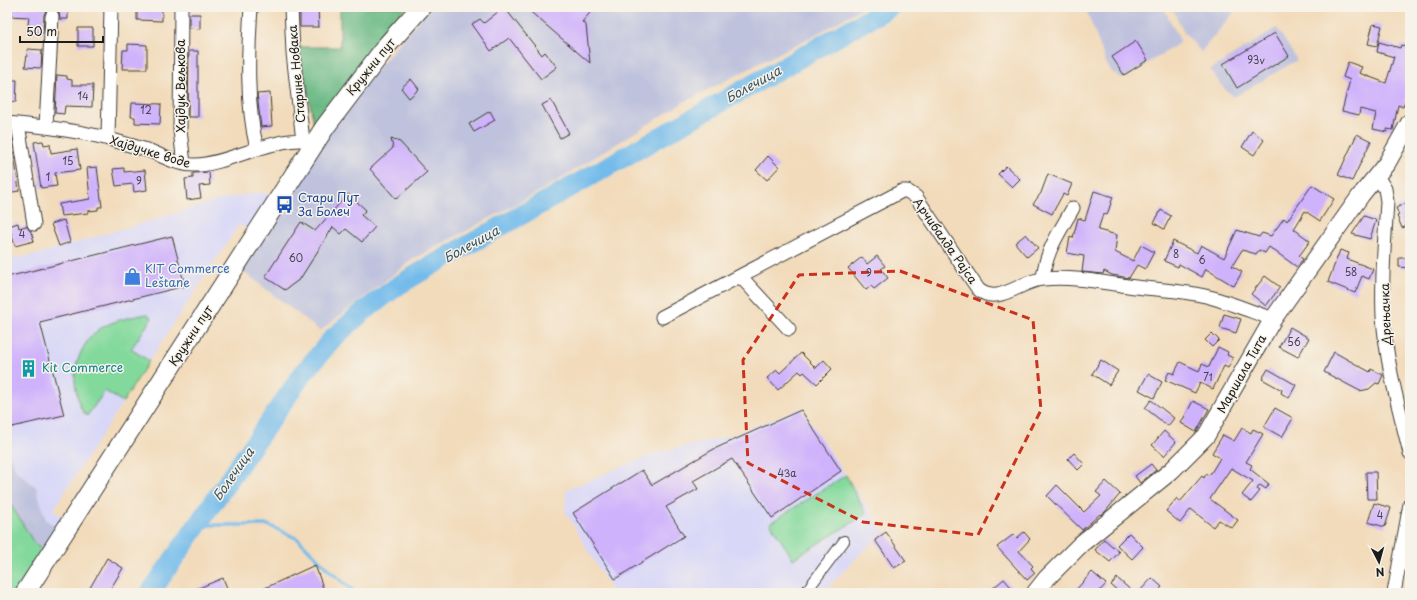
<svg xmlns="http://www.w3.org/2000/svg" width="1417" height="600" font-family="'Playpen Sans',sans-serif">
  <style>
    .built { fill: #d8d7f8 }
    .industrial { fill: #bfc2dd }
    .green { fill: #83d99c; stroke: #507a5c }
    .forest { fill: #6ab984; stroke: #436a50 }
    .lines { fill: none; stroke-linecap: round; stroke-linejoin: round }
    .stream { stroke: #73bbeb; stroke-width: 3.5 }
    .river { stroke: #73bbeb; stroke-width: 20 }
    .building { fill: #cfb2fc }
    .pedestrian-casing { stroke: #3c3934; stroke-width: 12 }
    .minor-casing { stroke: #3c3934; stroke-width: 15 }
    .tertiary-casing { stroke: #3c3934; stroke-width: 19 }
    .secondary-casing { stroke: #3c3934; stroke-width: 21 }
    .pedestrian { stroke: #fff; stroke-width: 10 }
    .minor { stroke: #fff; stroke-width: 13 }
    .tertiary { stroke: #fff; stroke-width: 17 }
    .secondary { stroke: #fff; stroke-width: 19 }
    .marked { fill: none; stroke: #c8321e; stroke-width: 3; stroke-dasharray: 8 5; stroke-linejoin: round }
    .labels { text-anchor: middle; stroke-width: 3; stroke-linejoin: round; paint-order: stroke }
    .number-label { font-size: 10px; fill: #494254 }
    .street-label { font-size: 12px; fill: #1c1c1c; stroke: #f7f3e8 }
    .transit-label { font-size: 12px; fill: #164399; stroke: #f7f3e8; text-anchor: start }
    .shop-label { font-size: 12px; fill: #366cbe; stroke: #f7f3e8; text-anchor: start }
    .culture-label { font-size: 12px; fill: #0d838f; stroke: #f7f3e8; text-anchor: start }
    .water-label { font-size: 13px; font-style: italic; fill: #3a5464; stroke: #f7f3e8 }
  </style>
  <rect width="100%" height="100%" fill="#f7f3e8"/>
  <filter id="ink" filterUnits="userSpaceOnUse"><feTurbulence type="fractalNoise" baseFrequency=".025" numOctaves="2"/><feDisplacementMap in="SourceGraphic" scale="8" xChannelSelector="R" yChannelSelector="G"/><feConvolveMatrix kernelMatrix="1 2 1 2 8 2 1 2 1" color-interpolation-filters="sRGB"/></filter>
  <filter id="wash" filterUnits="userSpaceOnUse"><feTurbulence type="fractalNoise" baseFrequency=".012" numOctaves="4" result="noise"/><feDisplacementMap in="SourceGraphic" scale="16" xChannelSelector="R" yChannelSelector="G"/><feGaussianBlur stdDeviation="0.9" result="paint"/><feColorMatrix in="noise" values="0 0 0 0 0 0 0 0 0 0 0 0 0 0 0 0 0 1.4 0 .05"/><feComposite in="paint" operator="in"/></filter>
  <g filter="url(#wash)">
    <rect width="100%" height="100%" fill="#f2dbbb"/>
    <path class="built" d="M260,192L272,196L250,230L239,225L149,361L131,349L152,318L147,314L105,326L93,334L83,350L76,363L81,411L87,416L105,391L123,402L53,510L64,518L58,528L46,520L36,487L16,471L7,449V259L35,255L223,199Z
      M801,408L883,531L822,593H662L659,589L640,593H613L565,511L566,490L652,454L730,436Z"/>
    <path class="industrial" d="M430,7H864L824,30L684,102L542,190L412,260L320,331L240,269L315,143Z
      M1085,7H1163L1181,42L1123,79L1113,73L1107,65Z
      M1172,7H1238L1201,52L1183,31Z
      M1277,28L1297,60L1234,97L1223,87L1210,70Z
      M7,449L16,471L36,487L46,520L58,528L44,550L34,543L7,498Z"/>
    <path class="green" d="M147,314L152,318L131,349L149,361L123,402L105,391L87,416C79,409 78,399 76,389C71,366 84,336 105,326C118,319 133,317 147,314Z
      M846,475L866,514L793,559L770,523Z
      M7,498L34,543L44,550L15,593H7Z"/>
    <path class="forest" d="M340,7H406L382,34L315,130L299,47H340Z"/>
    <g class="lines">
      <path class="stream" d="M198,525H268L298,539L331,572L356,593"/>
      <path class="river" d="M150,593L302,375L333,338L365,310L399,285L429,267L890,7"/>
    </g>
    <g id="blocks">
      <path class="building" d="M8,7L51,8L46,11L44,15L43,33L27,32L29,17L8,16Z
        M59,7H68V19H60L59,12L54,8L58,9Z
        M137,7H162V21L137,20Z
        M504,7L542,55L545,52L557,67L541,79L509,38L491,51L472,24L480,19L484,23Z
        M525,7H595L582,22L586,25L590,63Z
        M318,8L319,27H300V9Z
        M189,14H200V29L189,28Z
        M1373,24L1382,26L1377,46L1368,44Z
        M78,28H93V46H78Z
        M1275,33L1289,56L1237,88L1223,64Z
        M1136,41L1148,60L1124,75L1112,57Z
        M1379,42L1400,48L1401,45L1410,47V88L1403,107L1398,105L1393,130L1387,129V132L1373,129L1376,113L1360,109L1359,115L1342,111L1350,80L1343,77L1348,62L1362,67L1359,73L1386,83L1394,57L1377,52Z
        M128,44L147,45V69H122L123,50H128Z
        M28,49L42,50L41,68L25,67Z
        M189,51H198V117H188Z
        M57,75L67,76V79L72,80V85H93L92,107L65,106L64,114L55,113Z
        M411,79L419,89L409,98L401,88Z
        M7,80H17L16,102L7,101Z
        M270,93L272,126L261,127L257,94Z
        M551,100L569,133L560,138L542,105Z
        M132,103L161,104L160,124L135,123V117H131Z
        M490,111L495,120L474,132L469,124Z
        M7,131H11L19,191L7,193Z
        M1252,131L1264,140L1254,155L1242,147Z
        M1357,134L1371,141L1352,181L1338,175Z
        M391,139L400,142L427,172L396,199L370,169L393,148Z
        M43,141L44,145L50,144L51,153L77,149L80,170L55,173L57,186L41,188L34,142Z
        M768,156L779,167L767,180L756,170Z
        M1006,166L1020,179L1012,187L998,174Z
        M97,167L102,207H98V210L88,211V213L61,216L59,204L90,199L87,168Z
        M124,168V172L145,170L147,190L134,192L133,184L116,186L113,169Z
        M209,172L210,185L199,186L201,198L187,200L185,179L193,178V173Z
        M1048,174L1072,184L1067,196L1063,194L1052,214L1033,204L1041,193Z
        M1312,185L1334,199L1320,221L1305,211L1294,229L1310,241L1299,256L1303,259L1297,267L1269,247L1265,253L1259,250L1256,254L1242,250L1232,266L1242,272L1234,286L1206,269L1202,277L1179,264L1178,267L1164,261L1173,241L1197,253L1201,245L1224,258L1237,230L1259,237L1262,233L1271,236L1284,218L1287,221Z
        M1094,191L1113,197L1107,215L1103,214L1098,230L1117,235L1115,252L1133,261L1141,245L1154,252L1145,269L1137,265L1129,278L1112,275L1104,271L1103,274L1082,272L1084,256L1067,253L1070,237L1073,238L1078,218L1085,220Z
        M348,194L366,210L361,215L375,227L362,242L346,229L341,234L333,227L300,279L285,290L265,277L301,222L315,231Z
        M1410,201V225L1402,228L1397,216L1399,215L1396,208Z
        M1161,210L1171,216L1164,229L1154,223Z
        M1364,216L1376,220L1370,239L1352,234Z
        M64,220L70,242L59,246L51,224Z
        M18,223L19,228L26,226L31,232L34,241L15,246L9,226Z
        M1026,234L1038,248L1027,257L1015,243Z
        M172,236L185,286L40,322L64,415L8,428L7,422V277Z
        M1340,250L1349,253L1347,259L1373,269L1369,279L1362,276L1355,293L1328,282Z
        M877,256L885,266L881,269L888,278L874,289L871,286L866,290L848,268L862,257L867,264Z
        M1399,258H1410V268L1399,267Z
        M1265,276L1280,287L1266,306L1251,294Z
        M1224,314L1241,319L1236,333L1220,328Z
        M1290,327L1309,338L1298,357L1279,347Z
        M1212,333L1219,340L1212,347L1205,340Z
        M1218,347L1228,352L1227,355L1233,358L1228,368L1224,366L1213,389L1200,383L1195,393L1165,380L1169,372L1174,374L1180,362L1199,371L1202,364L1209,367Z
        M1334,352L1370,372L1371,369L1383,375L1379,384L1376,383L1369,389L1360,391L1324,372Z
        M801,353L816,368L824,360L832,369L817,384L804,372L802,374L799,371L778,390L767,378L777,370L780,373Z
        M1101,360L1118,371L1109,385L1092,374Z
        M1268,369L1296,385L1289,398L1281,393L1282,390L1262,379Z
        M1148,374L1162,382L1154,398L1139,390Z
        M1151,400L1174,418L1168,426L1145,408Z
        M1193,401L1209,409L1196,432L1181,423Z
        M1275,408L1293,418L1282,437L1264,427Z
        M801,410L841,471L772,518L732,459L693,481L698,489L666,507L684,536L615,579L573,513L642,470L652,485L714,449Z
        M1242,428L1251,433L1253,429L1263,434L1246,462L1252,465L1250,469L1269,484L1266,489L1260,485L1257,489L1260,491L1251,502L1242,495L1253,481L1231,468L1210,499L1238,520L1232,528L1219,520L1213,527L1191,509L1180,523L1166,511L1177,498L1180,502L1202,476L1204,478L1206,474L1208,475L1211,473L1220,458L1212,453L1223,435L1234,441Z
        M1164,431L1176,442L1164,456L1152,445Z
        M1074,453L1084,464L1078,470L1068,459Z
        M1151,464L1156,470L1140,483L1135,476Z
        M1366,472H1376L1377,499H1367Z
        M1106,481L1120,494L1105,512L1101,515L1100,514L1082,530L1047,496L1057,485L1084,512L1101,496L1096,492Z
        M1374,503L1391,508L1385,527L1368,522Z
        M886,532L906,561L894,568L875,540Z
        M1024,532L1030,539L1019,551L1033,566L1031,568L1035,573L1027,580L997,547L1014,534L1017,538Z
        M1129,533L1143,547L1132,559L1117,545Z
        M1104,539L1119,552L1110,562L1095,550Z
        M107,558L123,568L108,593H87Z
        M315,565L325,593H254Z
        M1092,572L1106,584L1098,593H1073Z
        M223,578L229,593H187Z
        M1117,578L1134,593H1120L1111,585Z
        M1152,578L1162,587L1156,593H1138Z
        M1004,579L1016,593H987Z"/>
    </g>
  </g>
  <g filter="url(#ink)">
    <use href="#blocks" fill-opacity="0" stroke="#3c3934" stroke-width="1"/>
    <g class="lines">
      <defs>
        <path id="pedestrian" d="M805,593L844,541"/>
        <path id="minor" d="M181,7L180,130L184,164
          M251,7C248,53 246,104 257,149
          M291,7L293,53L303,141
          M7,123C41,126 76,130 109,139C123,143 137,147 150,151C165,157 180,166 196,165C228,165 286,130 315,143
          M18,124L34,224
          M46,126L52,16
          M108,139L111,7
          M1377,176L1385,189L1387,201C1385,239 1381,278 1383,316C1386,363 1399,408 1410,453
          M741,277L789,329
          M1043,279C1045,252 1060,231 1073,208
          M662,317L902,191H907L916,197L978,289C997,307 1022,280 1043,279C1071,276 1101,282 1128,286C1156,290 1186,290 1213,298C1233,304 1253,312 1273,319
          M1394,593L1410,504"/>
        <path id="tertiary" d="M1035,593L1046,579L1081,544L1171,471L1206,436L1273,319L1361,195L1387,163L1410,122"/>
        <path id="secondary" d="M25,593L325,127L388,44L421,7"/>
      </defs>
      <use href="#pedestrian" class="pedestrian-casing"/>
      <use href="#minor" class="minor-casing"/>
      <use href="#tertiary" class="tertiary-casing"/>
      <use href="#secondary" class="secondary-casing"/>
      <use href="#pedestrian" class="pedestrian"/>
      <use href="#minor" class="minor"/>
      <use href="#tertiary" class="tertiary"/>
      <use href="#secondary" class="secondary"/>
    </g>
  </g>
  <path class="marked" d="M900,271L1033,320L1041,410L978,535L863,522L748,463L743,360L799,275Z"/>
  <defs>
    <symbol id="bus-bare" viewBox="-9 -9 18 18"><path d="M-5-6H5V4H4V6H2V4H-2V6H-4V4H-5ZM-3.5-4V0h7V-4ZM-3.5 1.2v1.5H-2V1.2ZM2 1.2v1.5H3.5V1.2Z" fill="#1a4fb4" stroke="#f7f3e8" stroke-width="2.5" paint-order="stroke"/></symbol>
    <symbol id="shop-bare" viewBox="-9 -9 18 18"><path d="M-5-2.5h2.3a2.7 3.5 0 0 1 5.4 0H5L5.5 6h-11ZM-1.5-2.5h3a1.5 2.3 0 0 0-3 0Z" fill="#3f7fe0" stroke="#f7f3e8" stroke-width="2.5" paint-order="stroke"/></symbol>
    <symbol id="building-bare" viewBox="-9 -9 18 18"><path d="M-4-6H4V6H1V3H-1V6H-4ZM-2.5-4.3h1.7v1.8h-1.7ZM.8-4.3h1.7v1.8H.8ZM-2.5-1h1.7V.8h-1.7ZM.8-1h1.7V.8H.8Z" fill="#0f9aa8" stroke="#f7f3e8" stroke-width="2.5" paint-order="stroke"/></symbol>
  </defs>
  <g fill-rule="evenodd">
    <use href="#bus-bare" x="272" y="192" width="25" height="25"/>
    <use href="#shop-bare" x="120" y="264" width="25" height="25"/>
    <use href="#building-bare" x="16" y="356" width="25" height="25"/>
  </g>
  <g class="labels">
    <g class="number-label">
      <text x="1256" y="64">93v</text>
      <text x="83" y="100">14</text>
      <text x="146" y="114">12</text>
      <text x="68" y="165">15</text>
      <text x="48" y="181">1</text>
      <text x="139" y="185">9</text>
      <text x="22" y="238">4</text>
      <text x="1176" y="258">8</text>
      <text x="296" y="262">60</text>
      <text x="1202" y="264">6</text>
      <text x="1351" y="276">58</text>
      <text x="869" y="277">9</text>
      <text x="1294" y="346">56</text>
      <text x="1208" y="381">71</text>
      <text x="787" y="477">43a</text>
      <text x="1380" y="519">4</text>
    </g>
    <g class="street-label">
      <text transform="translate(371 67) rotate(-51)" y="4">Кружни пут</text>
      <text transform="translate(297 74) rotate(-95)" y="4">Старине Новака</text>
      <text transform="translate(181 86) rotate(-90)" y="4">Хајдук Вељкова</text>
      <text transform="translate(150 152) rotate(17)" y="4">Хајдучке воде</text>
      <text transform="translate(945 241) rotate(55)" y="4">Арчибалда Рајса</text>
      <text transform="translate(1386 314) rotate(-92)" y="4">Дрењачка</text>
      <text transform="translate(191 336) rotate(-57)" y="4">Кружни пут</text>
      <text transform="translate(1242 374) rotate(-61)" y="4">Маршала Тита</text>
    </g>
    <g class="transit-label">
      <text x="298" y="202">Стари Пут<tspan x="298" dy="14">За Болеч</tspan></text>
    </g>
    <g class="shop-label">
      <text x="145" y="273">KIT Commerce<tspan x="145" dy="14">Leštane</tspan></text>
    </g>
    <g class="culture-label">
      <text x="42" y="372">Kit Commerce</text>
    </g>
    <g class="water-label">
      <text transform="translate(753 84) rotate(-29)" y="5">Болечица</text>
      <text transform="translate(471 244) rotate(-29)" y="5">Болечица</text>
      <text transform="translate(233 474) rotate(-55)" y="5">Болечица</text>
    </g>
  </g>
  <rect width="1417" height="600" fill="none" stroke="#f7f3e8" stroke-width="24"/>
  <g transform="translate(1379 562) rotate(174)" stroke="#f7f3e8" stroke-width="3" paint-order="stroke">
  <path d="M0-3L7 15L0 10L-7 15Z" fill="#1c1c1c"/>
  <text y="-6" font-size="11" font-weight="bold" text-anchor="middle" fill="#1c1c1c">N</text>
  </g>
  <path d="M20 36v6h83v-6" fill="none" stroke="#1c1c1c" stroke-width="2"/>
  <text x="26" y="36" font-size="12" fill="#1c1c1c" stroke="#f7f3e8" stroke-width="3" paint-order="stroke">50 m</text>
</svg>
